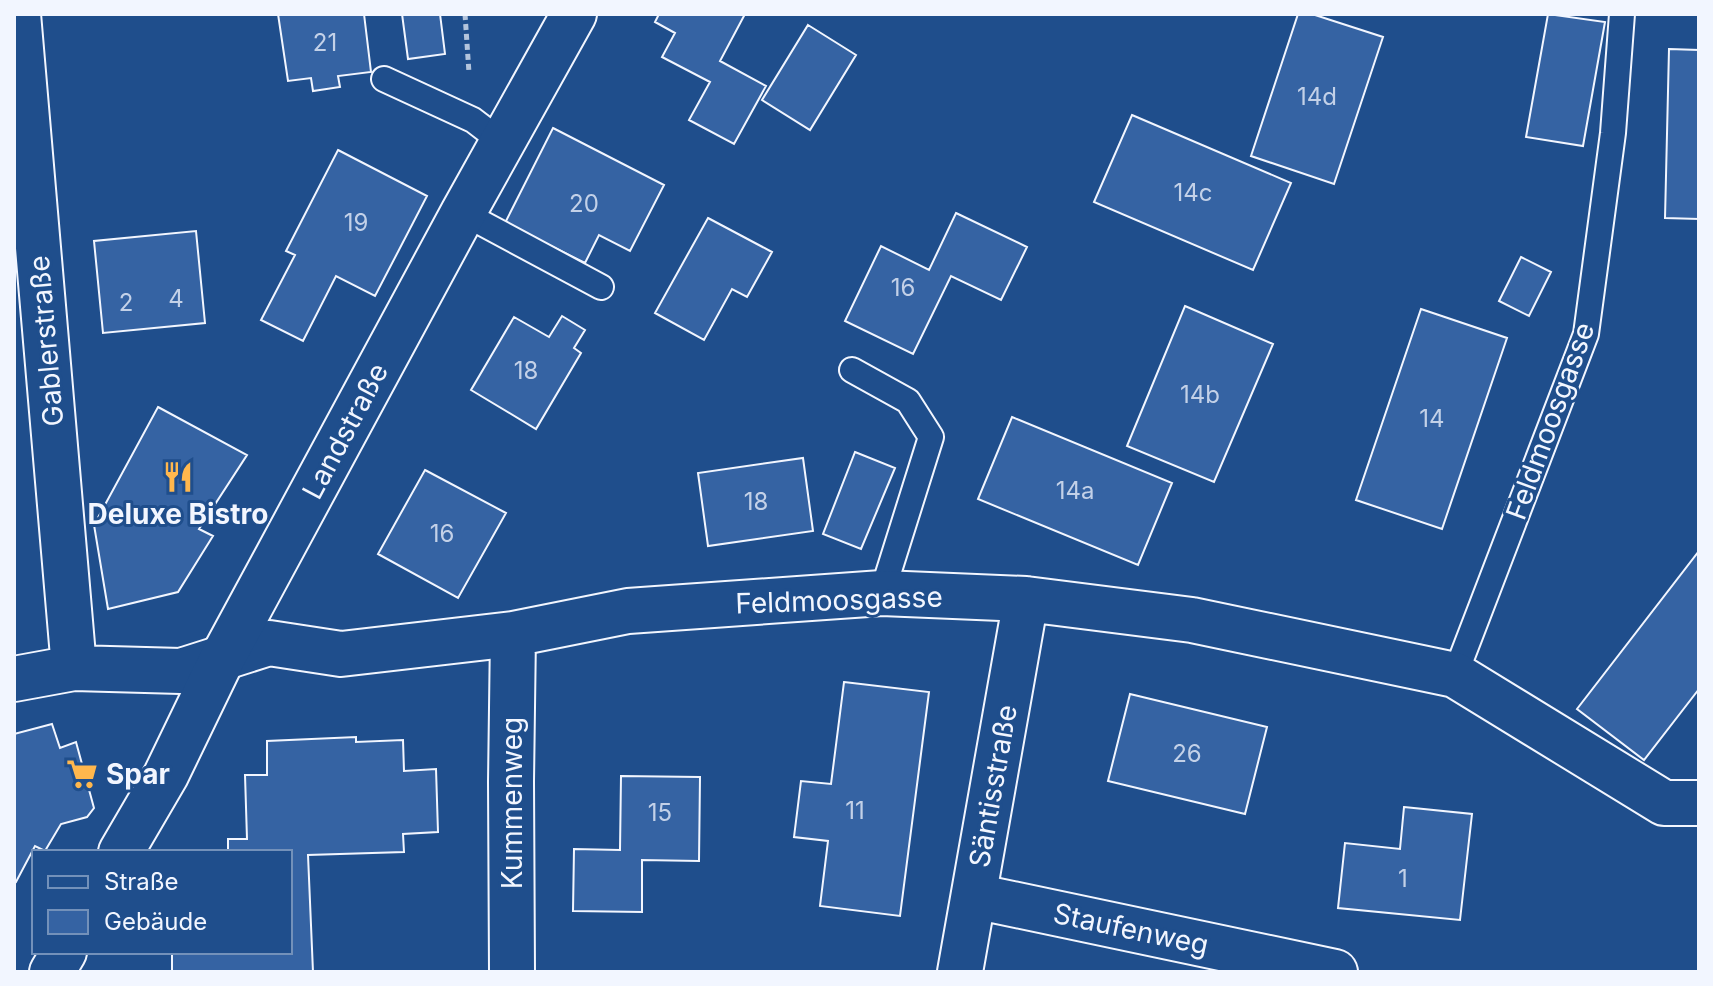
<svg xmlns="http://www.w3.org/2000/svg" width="1713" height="986" font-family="Inter,sans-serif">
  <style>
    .building { fill: #3563a3; stroke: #f2f6ff; stroke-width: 2 }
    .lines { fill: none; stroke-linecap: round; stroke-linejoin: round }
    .service-casing { stroke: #f2f6ff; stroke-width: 28 }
    .minor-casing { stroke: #f2f6ff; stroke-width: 48 }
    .tertiary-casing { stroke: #f2f6ff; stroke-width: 48 }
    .path { stroke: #b3c4dc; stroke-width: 5; stroke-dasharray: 6 4; stroke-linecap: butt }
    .service { stroke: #1f4e8c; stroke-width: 24 }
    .minor { stroke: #1f4e8c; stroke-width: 44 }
    .tertiary { stroke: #1f4e8c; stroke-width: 44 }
    .labels { text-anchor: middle; stroke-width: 6; stroke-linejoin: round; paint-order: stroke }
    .number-label { font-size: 24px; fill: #c3d1e8 }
    .street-label { font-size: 28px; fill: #f2f6ff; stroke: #1f4e8c }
    .poi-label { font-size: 28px; font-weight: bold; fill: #f2f6ff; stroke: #1f4e8c }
  </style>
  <rect width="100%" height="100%" fill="#1f4e8c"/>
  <path class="building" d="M278,14H364L371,72L338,76L340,87L313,91L311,78L288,81Z
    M402,14H440L445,54L408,59Z
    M659,14H745L720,61L766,86L734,144L689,120L710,82L662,57L675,33L655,22Z
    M1298,14H1312L1383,37L1334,184L1251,156Z
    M1548,14L1605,22L1583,146L1526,137Z
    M808,25L856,55L810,130L762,100Z
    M1669,49L1699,50V219L1665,218Z
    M1132,115L1291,183L1253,270L1094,202Z
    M553,128L664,185L630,251L599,235L585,263L505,223Z
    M338,150L427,196L375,296L336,276L303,341L261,320L295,255L286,251Z
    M956,213L1027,247L1001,300L951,276L913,354L845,321L881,246L929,270Z
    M708,218L772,252L747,297L732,289L704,340L655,313Z
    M196,231L205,323L103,333L94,241Z
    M1521,257L1551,272L1529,316L1499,301Z
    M1185,306L1273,344L1214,482L1127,446Z
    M1421,309L1507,338L1442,529L1356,500Z
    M562,316L585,330L574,348L581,353L536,429L471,390L514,317L549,337Z
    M158,407L247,455L199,529L213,536L178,592L108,609L94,525Z
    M1012,417L1172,483L1138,565L978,499Z
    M855,452L895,468L861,549L823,534Z
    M803,458L813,531L708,546L698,473Z
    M425,470L506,513L458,598L378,554Z
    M1699,551V689L1644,760L1577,709Z
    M844,682L929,692L900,916L820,906L828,841L794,837L801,781L831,784Z
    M1130,694L1267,727L1245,814L1108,781Z
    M52,724L60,748L76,742L94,808L87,817L61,824L45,851L35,846L16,882L14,881V734Z
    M356,737V742L403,740L404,771L436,769L438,832L403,834L404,852L308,855L313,972H172V952H290V852H228V839H247L245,775H267V741Z
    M621,776L700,777L699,861L642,860V912L573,911L574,849L620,850Z
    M1404,807L1472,814L1460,920L1338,908L1345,843L1400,849Z"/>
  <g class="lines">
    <defs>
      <path id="service" d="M384,79L473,120L503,143
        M463,213L601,287
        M852,370L908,401L931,437L882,593
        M1455,675L1586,334L1613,133L1622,14"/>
      <path id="minor" d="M18,14L74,668
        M14,679L74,668L181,671L269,643L341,654L513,634L628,611L882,593L1026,599L1192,620L1455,675L1664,803H1699
        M974,896L1335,972
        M512,972L511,782L513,634
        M960,972L1026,599"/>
      <path id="tertiary" d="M121,852L166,775L223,657L463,213L574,14
        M52,972L64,952"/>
    </defs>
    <use href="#service" class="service-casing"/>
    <use href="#minor" class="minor-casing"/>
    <use href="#tertiary" class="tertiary-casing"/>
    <path class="path" d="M465,14L469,73"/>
    <use href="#service" class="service"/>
    <use href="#minor" class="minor"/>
    <use href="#tertiary" class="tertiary"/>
  </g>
  <defs>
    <symbol id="restaurant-bare" viewBox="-9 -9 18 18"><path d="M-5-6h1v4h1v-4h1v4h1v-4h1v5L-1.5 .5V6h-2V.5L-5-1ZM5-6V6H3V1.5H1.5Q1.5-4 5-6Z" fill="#ffb74d" stroke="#1f4e8c" stroke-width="2.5" paint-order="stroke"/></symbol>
    <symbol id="supermarket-bare" viewBox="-9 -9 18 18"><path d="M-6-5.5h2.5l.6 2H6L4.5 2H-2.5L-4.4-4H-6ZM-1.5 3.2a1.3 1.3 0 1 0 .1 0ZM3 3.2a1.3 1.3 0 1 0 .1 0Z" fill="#ffb74d" stroke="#1f4e8c" stroke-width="2.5" paint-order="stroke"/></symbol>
  </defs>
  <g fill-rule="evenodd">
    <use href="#restaurant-bare" x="156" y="455" width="44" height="44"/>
    <use href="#supermarket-bare" x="60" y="752" width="44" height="44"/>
  </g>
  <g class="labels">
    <g class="number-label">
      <text x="325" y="51">21</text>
      <text x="1317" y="105">14d</text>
      <text x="1193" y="201">14c</text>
      <text x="584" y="212">20</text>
      <text x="356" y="231">19</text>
      <text x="903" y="296">16</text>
      <text x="176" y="307">4</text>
      <text x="126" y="311">2</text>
      <text x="526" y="379">18</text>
      <text x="1200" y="403">14b</text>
      <text x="1432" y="427">14</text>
      <text x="1075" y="499">14a</text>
      <text x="756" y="510">18</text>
      <text x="442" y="542">16</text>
      <text x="1187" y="762">26</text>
      <text x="855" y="819">11</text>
      <text x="660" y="821">15</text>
      <text x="1403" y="887">1</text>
    </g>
    <g class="street-label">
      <text transform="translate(46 341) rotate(-95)" y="10">Gablerstraße</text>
      <text transform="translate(1550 421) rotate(-70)" y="10">Feldmoosgasse</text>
      <text transform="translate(345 431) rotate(-62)" y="10">Landstraße</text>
      <text transform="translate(839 600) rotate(-2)" y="10">Feldmoosgasse</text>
      <text transform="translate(993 786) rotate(-80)" y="10">Säntisstraße</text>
      <text transform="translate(512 803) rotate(-90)" y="10">Kummenweg</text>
      <text transform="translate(1131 929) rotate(12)" y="10">Staufenweg</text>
    </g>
    <g class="poi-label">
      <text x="178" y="524">Deluxe Bistro</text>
      <text x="106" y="784" text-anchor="start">Spar</text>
    </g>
  </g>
  <rect width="1713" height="986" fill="none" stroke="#f2f6ff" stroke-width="32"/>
  <rect x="32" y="850" width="260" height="104" fill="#1f4e8c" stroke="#7391ba" stroke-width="2"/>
  <rect x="48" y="876" width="40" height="12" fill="#1f4e8c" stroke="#7391ba" stroke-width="2"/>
  <text x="104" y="890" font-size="24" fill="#f2f6ff">Straße</text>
  <rect x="48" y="910" width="40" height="24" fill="#3563a3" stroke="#7391ba" stroke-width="2"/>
  <text x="104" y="930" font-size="24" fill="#f2f6ff">Gebäude</text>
</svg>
